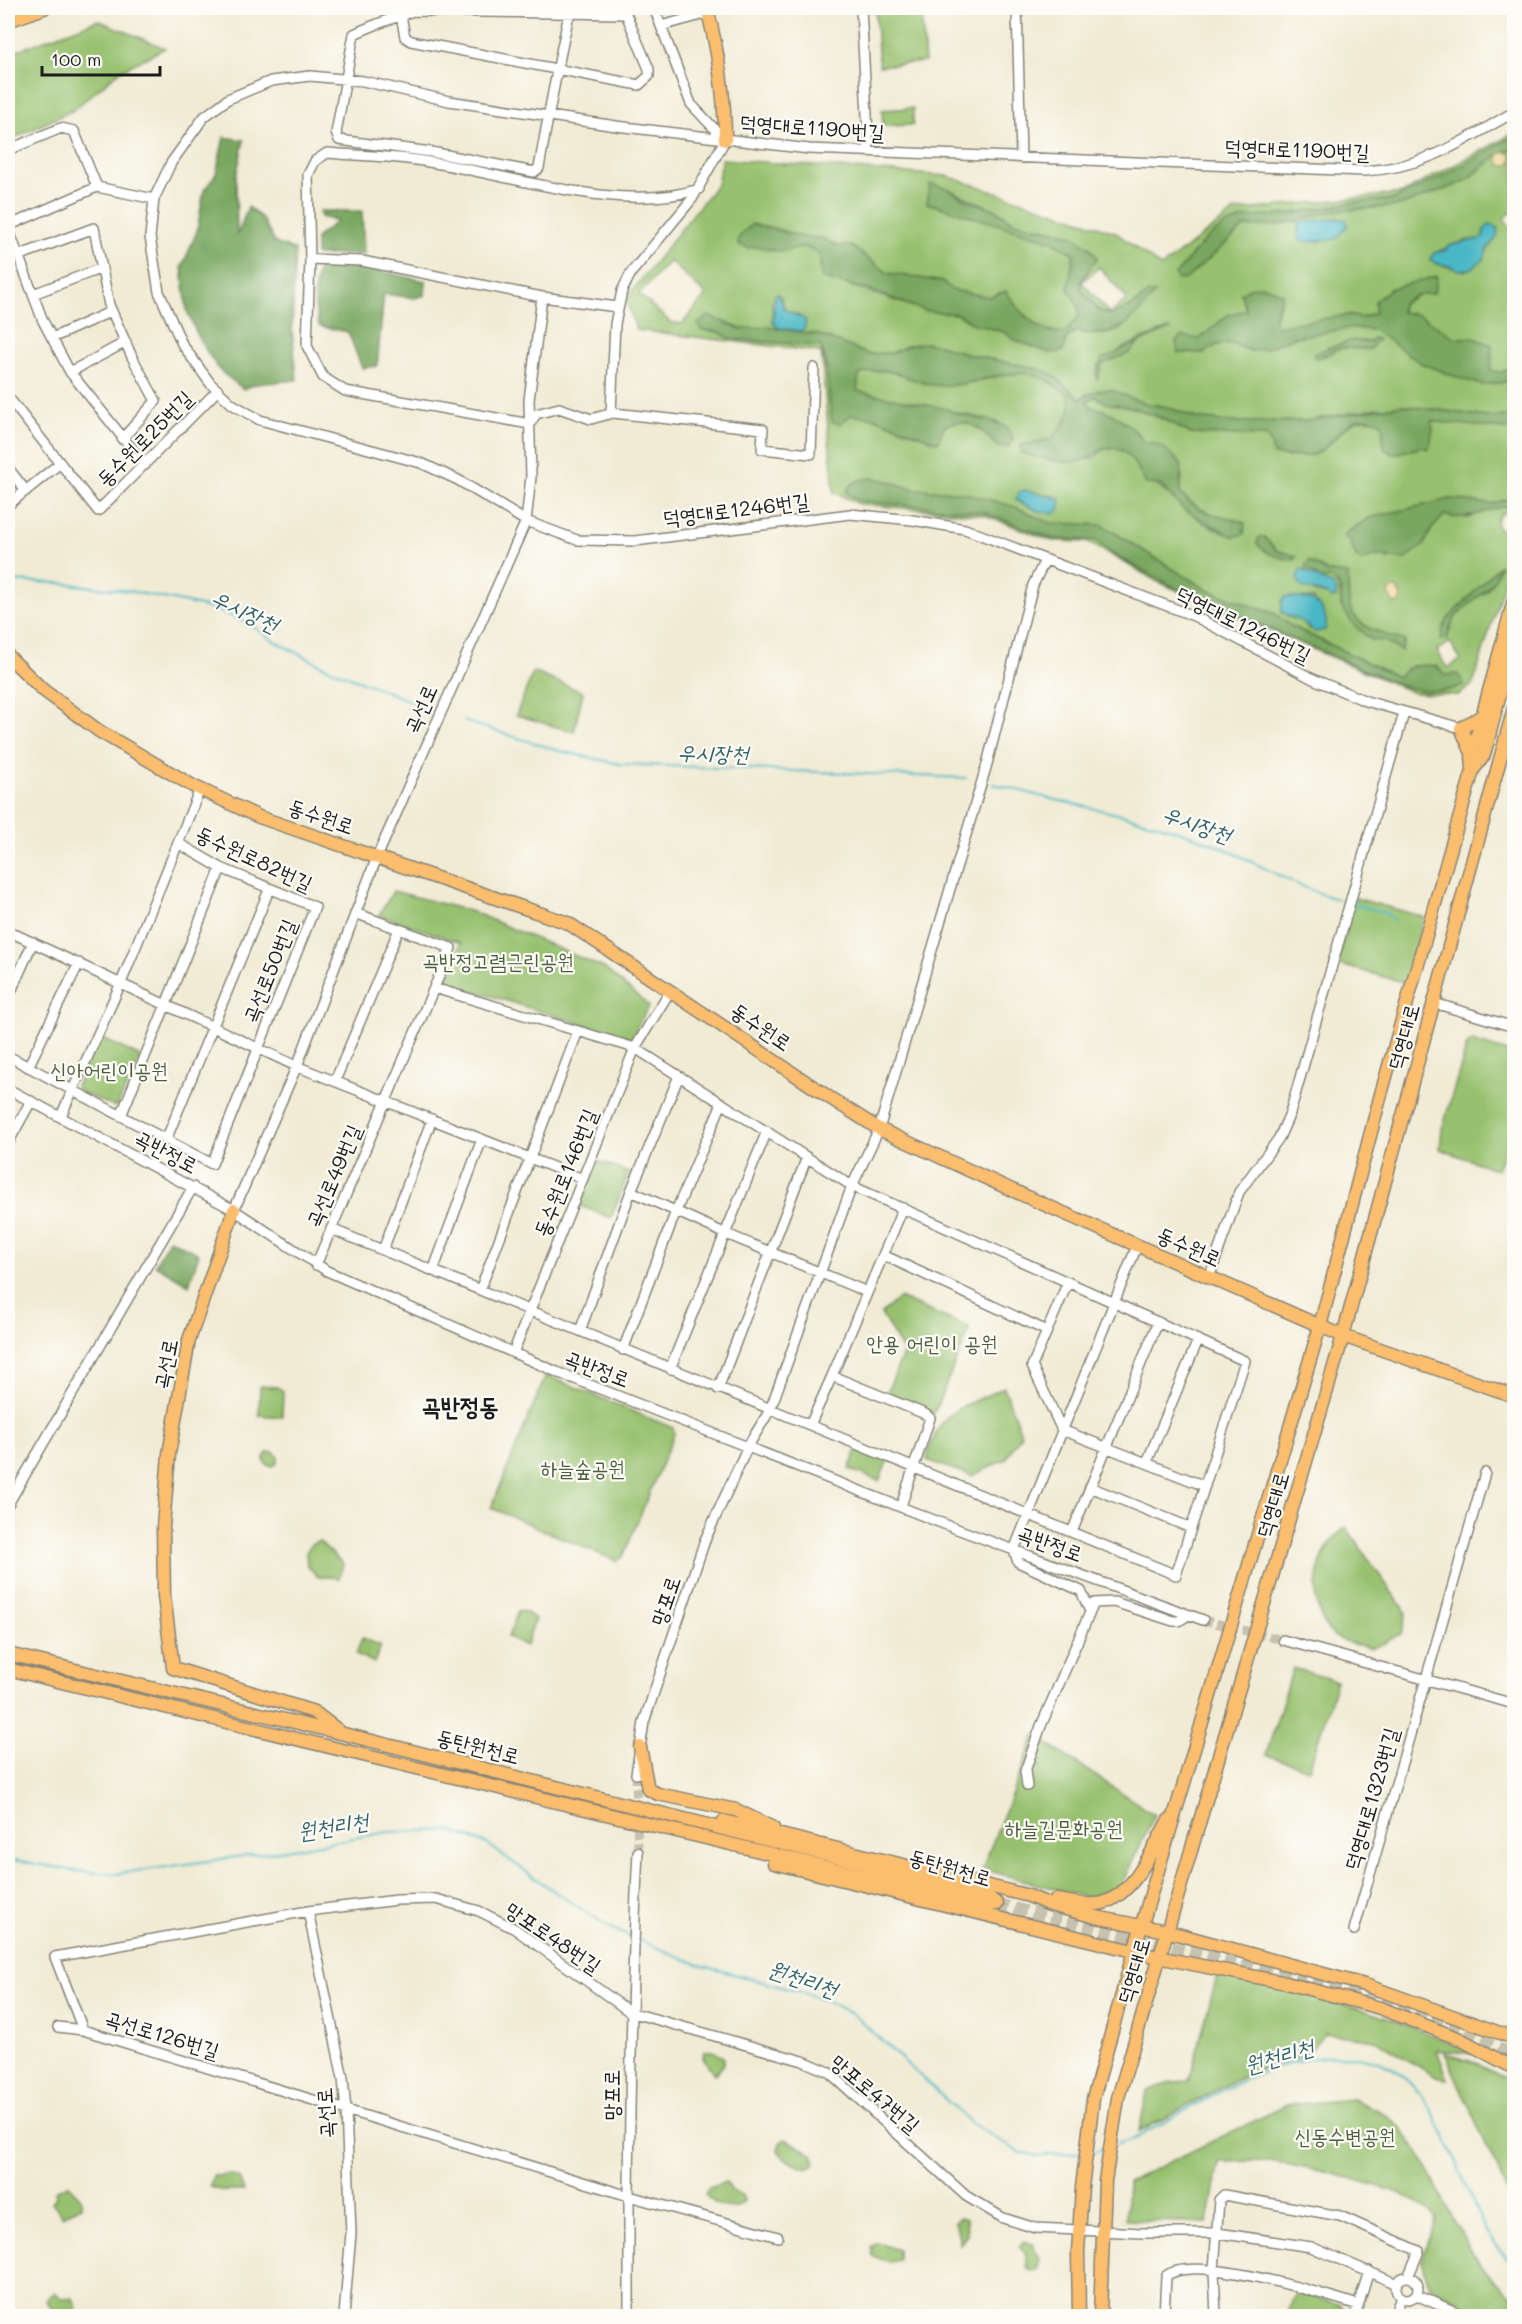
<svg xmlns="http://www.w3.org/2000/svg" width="1522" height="2324" font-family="Mali,'Poor Story',sans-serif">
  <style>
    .green { fill: #97c16e; stroke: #5a6e45; stroke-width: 1.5; fill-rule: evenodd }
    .forest { fill: #79a761; stroke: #4a623e; stroke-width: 1.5 }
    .sand { fill: #eeda9e; stroke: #857b5d; stroke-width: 1.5 }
    .water { fill: #4ab7c5; stroke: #336a70; stroke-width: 1.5 }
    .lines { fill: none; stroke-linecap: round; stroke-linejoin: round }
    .stream { stroke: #4ab7c5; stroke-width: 2 }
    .minor-tunnel { stroke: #c6c2af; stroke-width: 9; stroke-dasharray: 9 4.5; stroke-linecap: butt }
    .major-tunnel { stroke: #c6c2af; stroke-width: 12; stroke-dasharray: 12 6; stroke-linecap: butt }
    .minor-casing { stroke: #868478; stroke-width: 12 }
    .major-casing { stroke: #868478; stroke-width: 15 }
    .minor { stroke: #fff; stroke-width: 9 }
    .major { stroke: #fbbd6e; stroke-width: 12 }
    .labels { text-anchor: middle; stroke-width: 4.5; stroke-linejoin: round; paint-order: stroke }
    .street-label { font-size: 21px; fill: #1c1c1c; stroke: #fdfcf7 }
    .park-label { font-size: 21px; fill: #4d5e3d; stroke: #fdfcf7 }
    .water-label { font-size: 22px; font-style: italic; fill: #316268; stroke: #fdfcf7 }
    .quarter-label { font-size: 24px; font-weight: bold; fill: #1c1c1c; stroke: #fdfcf7 }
  </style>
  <rect width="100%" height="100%" fill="#fdfcf7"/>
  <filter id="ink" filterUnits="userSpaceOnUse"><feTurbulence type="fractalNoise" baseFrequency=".0167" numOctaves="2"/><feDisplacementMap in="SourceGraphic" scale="12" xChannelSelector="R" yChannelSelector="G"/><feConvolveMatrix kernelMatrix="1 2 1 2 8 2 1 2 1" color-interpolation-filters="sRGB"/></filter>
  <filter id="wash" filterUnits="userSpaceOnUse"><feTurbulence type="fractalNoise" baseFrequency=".008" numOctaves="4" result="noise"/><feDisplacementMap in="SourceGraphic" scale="24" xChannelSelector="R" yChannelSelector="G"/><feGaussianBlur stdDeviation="1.35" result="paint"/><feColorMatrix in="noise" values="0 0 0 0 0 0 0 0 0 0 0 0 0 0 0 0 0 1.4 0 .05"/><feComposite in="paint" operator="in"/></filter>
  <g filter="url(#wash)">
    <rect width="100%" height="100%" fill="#f1ebd4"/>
    <path class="green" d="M875,8H921L925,62L879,66Z
      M98,20L165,48L120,71L73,110L8,141V54Z
      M913,108V125L883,126L882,110Z
      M1514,133V136L1449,173L1392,200L1363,201L1269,217L1206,239L1175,275L1186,279L1244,227L1279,225L1335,211L1399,206L1464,182L1498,155L1514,149V211L1504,217L1509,227L1514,230V366L1503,372H1490L1491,360L1474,338H1455L1419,315L1401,312L1402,304L1417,295L1434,292L1437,276L1390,289L1375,313L1362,318L1348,315L1277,326L1274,319L1281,301L1241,293L1246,310L1228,315L1199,340L1182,336L1176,341L1178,353H1204L1217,345L1231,343L1251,351L1267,348L1294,337L1351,328L1374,330L1421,363L1456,377L1482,385L1514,381V416L1487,417L1435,409L1376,408L1306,421L1230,422L1196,418L1167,407L1143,403L1111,390L1087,394L1080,399L1039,369L971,355L939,345L907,346L892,353L868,354L820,335L767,327L741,329L723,321L702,330L719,332L731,339L821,346L829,387L850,415L873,417L937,442L944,426C968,415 983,430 998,447V422L856,391L859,375C893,362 911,383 944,385C972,387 1003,370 1031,374C1044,376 1057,387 1068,394C1075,413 1064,424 1052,439L1021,445V453C1035,456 1078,462 1092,458C1096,457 1100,452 1103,450C1119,442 1134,459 1139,471L1204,523L1234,537L1235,519C1213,517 1195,508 1180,493L1182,475L1143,442L1139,434L1091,407L1087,401L1095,396L1106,403L1131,407L1165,420L1191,434L1265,436L1286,457C1295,455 1308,457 1315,454C1340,444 1347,406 1383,423V436L1393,454L1423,447L1428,449L1430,421L1514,430V497L1492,504L1450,499L1369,518L1346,533L1345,539H1349L1351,544L1388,559L1424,545L1431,530L1444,515L1469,518L1481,511L1514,505V515L1501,513L1496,521L1498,528L1514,534V551L1473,684L1459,695L1414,693L1158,582L1088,542L1052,541L984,515L859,504L834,492L821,352L636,330L626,299L717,184L722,159L947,176L1115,232L1161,267L1235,211L1402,193ZM947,188C962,197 977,201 994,209C1002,212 1009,220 1018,223C1048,231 1077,229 1097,258L1081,281V289L1099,310L1111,315L1132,306L1144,296C1129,329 1114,341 1076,331L1050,353L1015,340L1004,332L972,323L958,314L926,311L821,276L820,255C805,243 799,248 782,250C775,251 765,247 757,245L766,226L803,237L822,238L837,246H851L888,273L943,282L952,290L989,297L1006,292C1020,312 1039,335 1066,332L1079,316V305L1068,288L1074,254L1053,241L927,203ZM1337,218L1348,225L1336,239H1320L1298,234V228ZM1484,230L1497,237C1485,250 1482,264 1464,271C1454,266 1438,268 1430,259C1436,249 1454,246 1464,241C1469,238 1477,241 1483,238ZM670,261L706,295L682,324L670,322L639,294ZM1099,267L1127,299L1110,314L1082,282ZM781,297L785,310L800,316L796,331L779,328L773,322L772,301ZM1145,338C1134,348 1119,358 1102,364L1097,379L1098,365L1125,347ZM1352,340L1370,342V349L1340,348L1323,357L1328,347L1342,346ZM871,478L888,481L909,488L965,493L1015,507L1050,523L1102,525L1207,590L1275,614L1291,626L1397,677L1410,666H1437L1445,675L1395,683L1185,593L1114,555L1095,540L1053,539L983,512L857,500ZM1024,490L1056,497L1040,512L1016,500ZM1264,537L1276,550L1292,555L1294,560C1276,557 1271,555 1264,537ZM1309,561L1327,572L1347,574C1350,585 1347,597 1350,607C1356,629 1387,635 1405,641L1401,651L1385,641L1373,640L1365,635L1341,606C1342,579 1328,578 1309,561ZM1500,565L1487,590L1457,613L1448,633V619ZM1305,569L1336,597L1314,592ZM1290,597L1314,599L1309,629L1302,621L1288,617ZM1450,642L1461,660L1447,668L1437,650Z
      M533,672L583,692L574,732L516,715Z
      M393,891L473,912L604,968L649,1006L630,1039L446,982L461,943L379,915Z
      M1355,898L1424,917L1406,983L1337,964Z
      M99,1037L141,1057L118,1105L114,1107L78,1091L76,1086Z
      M1472,1041L1514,1054V1125L1497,1170L1440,1149L1442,1129L1467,1045Z
      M596,1160L629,1173L611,1218L578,1205Z
      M899,1298L970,1328L934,1413L887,1392L904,1352L881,1314Z
      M546,1375L673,1428L674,1434L623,1557L616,1561L491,1508Z
      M260,1386L277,1387L283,1391L282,1417L259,1415Z
      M1004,1387L1021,1434L1006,1459L972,1476L927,1460C927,1452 930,1445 934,1437C949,1403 975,1404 1004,1387Z
      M858,1448L888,1460L879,1481L849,1469Z
      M264 1459a7 7 0 1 1 14 0a7 7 0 1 1-14 0Z
      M1346,1527L1407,1614L1401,1634C1392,1638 1380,1647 1371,1648C1367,1648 1361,1645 1357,1645C1347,1642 1336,1640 1329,1631C1304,1600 1317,1548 1346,1527Z
      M319,1541L343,1564L339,1578L318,1576L307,1566L306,1553L311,1544Z
      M518,1611L526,1612L535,1619L526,1646L508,1637Z
      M362,1638L381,1646L374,1663L356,1654Z
      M1293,1668L1337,1681L1309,1769L1266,1755Z
      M1035,1736L1155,1815L1120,1887L1088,1898L982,1869Z
      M1217,1976C1302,1991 1396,2014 1473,2054L1437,2050L1448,2079L1438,2078L1375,2040L1325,2033L1305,2056L1260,2069L1228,2084L1139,2132L1147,2091L1172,2082L1189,2081Z
      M704,2051H715L724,2058C723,2066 721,2070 714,2074L703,2058Z
      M1445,2053L1479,2064L1514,2082V2207Z
      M1353,2099C1364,2105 1381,2110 1390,2118C1443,2168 1454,2258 1514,2296V2316H1487L1430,2286L1421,2261L1436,2221C1427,2190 1301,2166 1270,2162C1254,2160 1236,2162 1219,2162L1208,2223L1126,2220L1128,2182L1287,2105Z
      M785,2139L813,2154L816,2163C804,2174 786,2161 778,2151L780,2143Z
      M231,2175L239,2178L244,2191H224L210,2187L213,2176Z
      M726,2182L732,2191L743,2197L744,2201C734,2214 713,2205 705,2194L709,2188Z
      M68,2185L81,2198V2206L63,2216L52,2202L56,2197L55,2191Z
      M961,2217L966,2219L967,2235L960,2244L955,2221Z
      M876,2242L898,2250V2260L890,2262L873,2257L871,2247Z
      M1023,2242L1032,2244L1040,2258L1037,2271L1032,2272L1027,2268V2256L1019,2246Z
      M55,2292L62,2299L73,2298L77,2309L71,2316H56L46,2300Z
      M1299,2292L1341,2305L1346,2316H1287L1295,2293Z"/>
    <path class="forest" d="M1514,136V149L1498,155L1464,182L1399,206L1335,211L1279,225L1244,227L1186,279L1178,280L1175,275L1206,239L1225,225L1248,217L1290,214L1363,201L1392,200L1449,173Z
      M224,137L244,140L236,177L237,236L248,207L262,218L275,243L295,250L292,328L297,380L256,384L243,389L219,370L200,341L187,311L182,267L197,231L204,190L216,174Z
      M930,184L947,188L965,199L994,209L1015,223L1072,235L1090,248L1097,258L1081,281V289L1098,310L1111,315L1132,306L1149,293H1155C1132,322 1117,341 1076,331L1067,337L1063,351L1050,353L1015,340L1004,332L972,323L958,314L926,311L866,289L824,279L821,276L820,255C801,239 799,251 780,251C768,251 761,244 748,248L738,244L739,237L752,224L803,237L822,238L837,246H851L888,273L943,282L952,290L989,297L1006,291C1019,312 1039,336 1066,332L1079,316L1078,305L1068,289L1074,254L1053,241L927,203Z
      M319,211H362L364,254L316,255V238L337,221L321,217Z
      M322,263L362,267L426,281L425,295L415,298L384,294L377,366L362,368L348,332L319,326C314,308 311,279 322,263Z
      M1437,276L1434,293L1417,295L1402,303L1401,312L1419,315L1455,338H1474L1492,345L1491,371L1503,372L1514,366V381L1482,385L1456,377L1421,363L1374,330L1351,328L1294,337L1267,348L1251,351L1231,343L1217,345L1204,353H1178L1176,341L1182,336L1199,339L1228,315L1246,310L1241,293C1256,282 1267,285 1282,294L1274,319L1277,326L1348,315L1362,318L1375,313V301L1390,289Z
      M708,316L741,329L767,327L820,335L868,354L892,353L907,346L924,343L939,345L971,355L1039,369L1053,375L1080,399L1099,390H1112L1143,403L1167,407L1196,418L1230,422L1306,421L1402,405L1487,417L1514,416V430L1431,421L1433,429L1429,449L1423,447L1393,454L1384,449L1382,423C1348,406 1339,442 1315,454C1308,457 1282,456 1273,455L1271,442L1265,436L1191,434L1165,419L1131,407L1106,403L1095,396L1087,401L1091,407C1108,409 1135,426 1143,442C1160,442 1170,452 1181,464L1180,493C1203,517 1217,513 1245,523L1244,534L1234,537L1184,510L1160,485L1146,484C1138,470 1126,440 1104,449C1095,453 1090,459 1080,461C1059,465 1040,457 1021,453V445L1052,439C1064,424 1075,413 1068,394C1057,387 1044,376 1031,374C999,369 967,389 934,385C904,381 891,362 859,375L857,391L947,409C967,420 988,416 1008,428L1013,438L1008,447H998C983,430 968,415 944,426L938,442L873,417L851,415L840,424L832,422L825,358L821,346L731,339L719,332L701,330L698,324Z
      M1171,329L1139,342L1129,353L1102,364L1097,380L1096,374L1102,358C1113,358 1151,332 1171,329Z
      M1373,338L1378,339L1370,349L1340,348L1316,358L1313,355C1324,348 1338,345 1351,341C1356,340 1363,344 1370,342Z
      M871,478L888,481L909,488L965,493L1015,507L1050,523L1102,525L1207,590L1275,614L1291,626L1397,677C1412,665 1418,664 1437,666L1445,675L1458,674L1464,684C1444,696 1416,691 1395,683L1185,593L1114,555L1095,540L1053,539L983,512L871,502L857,500L846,492C852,481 859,480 871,478Z
      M1514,497V505C1486,506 1471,524 1444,515L1431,530L1424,545L1405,559L1376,556L1362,561L1356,557L1349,539H1344L1346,533L1369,518L1450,499L1492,504Z
      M1259,537H1264L1276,550L1297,557L1294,560C1281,558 1265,555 1257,543Z
      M1309,561L1327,572L1348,574C1349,584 1347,597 1350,607C1356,629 1387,635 1405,641L1401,651L1385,641L1373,640L1365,635L1353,624L1341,606V590L1337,583L1329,578L1321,580L1305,566Z
      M1500,565C1495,597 1449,605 1448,638L1441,640L1443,628L1448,619Z
      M169,1239L199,1254L189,1285L155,1265Z"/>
    <path class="sand" d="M1498 159a7 7 0 1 1 14 0a7 7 0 1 1-14 0Z
      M1397,588L1402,597L1399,603L1394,604L1389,595L1391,589Z"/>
    <path class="water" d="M1337,218L1346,220L1348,225L1336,239L1309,242L1300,240L1298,223Z
      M1489,225L1498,227L1497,237L1487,249L1484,259L1470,269L1458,270C1449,263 1438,268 1430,259L1434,253L1446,250L1448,246L1483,238L1484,230Z
      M778,294L785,310L806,320L805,328L800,331L779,328L773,322L775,295Z
      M1024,490L1061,499L1059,510L1055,513L1040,512L1016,500L1019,492Z
      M1300,569L1332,585L1336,590V597L1331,598L1328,595L1302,587L1297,579Z
      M1285,597C1302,598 1320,597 1325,616C1327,622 1327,624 1325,630L1315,632L1301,621L1282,613V601Z"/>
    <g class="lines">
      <path class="stream" d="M156,8L212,11L241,8
        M8,581L59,583L130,591L215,609L249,624L274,641L325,667L423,706
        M464,721L560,751L620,764L966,778
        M993,784C1013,788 1031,794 1051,799C1106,811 1162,823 1214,844C1260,863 1300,891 1348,902
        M1353,904L1386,913L1394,921
        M8,1859L76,1871L116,1874L286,1850L388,1832L449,1830L487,1844L558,1894L611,1928L632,1938
        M638,1940L700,1965L822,1998L854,2015L971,2123L1019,2152L1038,2156L1081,2153
        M1115,2145L1136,2138C1204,2101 1307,2031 1386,2065C1416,2078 1435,2115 1448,2143C1468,2185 1479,2234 1514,2266
        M1089,2153L1107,2148"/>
    </g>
  </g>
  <g filter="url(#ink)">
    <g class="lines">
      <path class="minor-tunnel" d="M1203,1620L1283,1640
        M636,1774L638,1852"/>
      <path class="major-tunnel" d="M997,1904L1364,1995L1456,2029L1514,2055"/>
      <defs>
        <path id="minor" d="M861,8L869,151
          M1017,8L1021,158
          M401,15L405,37L411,41L639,85L649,76V69L626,14L413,11C393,18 373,25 354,34L336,133L339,140L431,152L534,172L539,168C548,116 558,65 569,14
          M661,26L709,13
          M8,150L61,128L74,131L97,187
          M8,226L97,187L154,199
          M8,228L43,321L70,372L145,465
          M18,256L94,228L109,305L132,357L156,401L122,439
          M310,259L308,175L315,161L327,153C359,156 392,156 423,161C505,173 619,215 699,189
          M33,294L102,268
          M542,297L617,307
          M52,338L112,311
          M70,372L126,342
          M8,397L98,511L218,390
          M611,413L615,324L622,291L631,273L692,199L725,140L691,104L654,8
          M530,424L536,414L559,408L591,419L613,413L763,429L762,449L811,454L814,368
          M8,468L26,491
          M8,505L59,464
          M1461,728L1366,701L1313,679L1194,616L965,529L912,520L850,514L635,541L577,540L526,521L458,480L421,463L260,420L232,404L210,383L182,344L159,292L150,237L154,199L171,163L204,117L228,99L271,81L310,76L363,81L449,101L616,126L809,149L1364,171C1425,168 1463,141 1514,112
          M8,931L296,1066L583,1179
          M434,988L635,1048L852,1186L770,1410L748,1446L705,1540L644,1722L636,1774
          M8,998L33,942
          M1434,1003L1514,1027
          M8,1056L212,1164L315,907L221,868L178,843
          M28,1067L79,963
          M335,1081L399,929
          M8,1089L234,1210L327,1271L557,1372L949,1526L1203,1620
          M61,1116L121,983L200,789
          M121,1116L221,868
          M166,1140L269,890
          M8,1143L31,1101
          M631,1191L724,1233L867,1292
          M234,1210L299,1061L377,857L526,521L531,477L529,400L542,297L362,261L310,259L307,346L323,377L345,391L530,424
          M331,1229L1176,1575L1245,1361L852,1186L879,1129L987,764L1033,585L1045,560
          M383,1250L432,1119
          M883,1255L1047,1331
          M316,1265L451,948L355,913
          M433,1271L482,1139
          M1209,1278L1239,1192L1279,1138L1290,1113L1404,713
          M1068,1282L1032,1366L1062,1430L1205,1486
          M480,1290L578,1031
          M580,1331L631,1191L679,1076
          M623,1350L676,1211L722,1103
          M513,1353L635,1048L670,991
          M670,1369L767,1131
          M832,1376L903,1208
          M718,1389L807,1157
          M810,1425L832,1376L925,1414L930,1418L901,1506
          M1147,1462L1198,1340
          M1090,1487L1191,1528
          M8,1504L193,1187
          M1072,1532L1158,1322
          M1089,1609L1081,1591L1018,1562L1014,1550L1137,1246
          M1283,1640L1514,1704
          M1027,1786L1025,1771L1041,1726L1094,1603L1114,1602L1173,1621H1179L1188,1615
          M638,1852C632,1967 630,2081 629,2196L83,2030L55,1957L308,1911L397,1900L436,1899L479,1911L515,1929L630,2012L803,2061L829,2072L966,2196L1003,2218L1035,2228L1142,2233H1218L1311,2247L1397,2284
          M308,1911L343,2078L346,2111L351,2233L344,2316
          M1354,1930L1485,1473
          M58,2027L83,2030
          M1396 2288a11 11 0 1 1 22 0a11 11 0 1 1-22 0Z
          M1416,2295L1465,2316
          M629,2316V2196L778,2237
          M1164,2316L1166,2276C1194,2253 1323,2294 1358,2305
          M1216,2316L1214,2270L1219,2200L1224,2195L1340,2216L1419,2251L1408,2277
          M1355,2316L1369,2271
          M1394,2316L1401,2297"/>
        <path id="major" d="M707,8C718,51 725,94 725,140
          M8,21L44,8
          M8,656L43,690L99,731L193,786L259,817L568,923L830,1098L879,1129L1034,1200L1343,1336L1514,1396
          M1472,753L1461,728L1482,716
          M1473,770L1484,755L1514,640
          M234,1210L189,1340L169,1454L163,1527L164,1596L173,1668L314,1712L339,1731
          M8,1654L344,1734L984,1894L997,1904
          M8,1669L982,1905L997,1904
          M640,1747L648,1789L658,1794L736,1810L773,1828
          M724,1821L1029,1896L1050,1905L1096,1917L1166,1931L1368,1986L1514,2038
          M774,1863L1158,1957L1286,1983L1380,2008L1460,2039L1514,2068
          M1056,1900C1070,1902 1089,1907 1103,1903C1137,1892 1152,1848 1169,1820
          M1079,2316L1078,2252L1082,2187L1093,2099L1134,1951L1320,1326L1381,1094L1473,770L1472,753L1514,600
          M1100,2316L1105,2181L1118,2098L1343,1336L1514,708"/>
      </defs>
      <use href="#minor" class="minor-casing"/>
      <use href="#major" class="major-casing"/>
      <use href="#minor" class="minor"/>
      <use href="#major" class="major"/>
    </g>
  </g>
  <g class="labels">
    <g class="street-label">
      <text transform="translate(812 128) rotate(4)" y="7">덕영대로1190번길</text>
      <text transform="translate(1297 150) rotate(2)" y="7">덕영대로1190번길</text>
      <text transform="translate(145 439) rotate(-45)" y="7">동수원로25번길</text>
      <text transform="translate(736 510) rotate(-7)" y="7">덕영대로1246번길</text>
      <text transform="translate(1243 625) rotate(26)" y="7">덕영대로1246번길</text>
      <text transform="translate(421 709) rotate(-66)" y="7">곡선로</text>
      <text transform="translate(321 817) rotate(19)" y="7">동수원로</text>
      <text transform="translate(254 859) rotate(25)" y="7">동수원로82번길</text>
      <text transform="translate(270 971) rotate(-68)" y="7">곡선로50번길</text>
      <text transform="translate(761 1027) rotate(34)" y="7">동수원로</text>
      <text transform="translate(1404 1037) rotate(-75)" y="7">덕영대로</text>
      <text transform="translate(166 1152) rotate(28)" y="7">곡반정로</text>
      <text transform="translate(566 1173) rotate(-68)" y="7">동수원로146번길</text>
      <text transform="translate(334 1176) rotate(-67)" y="7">곡선로49번길</text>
      <text transform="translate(1189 1247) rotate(24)" y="7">동수원로</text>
      <text transform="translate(166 1364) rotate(-79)" y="7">곡선로</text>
      <text transform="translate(597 1369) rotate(21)" y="7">곡반정로</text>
      <text transform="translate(1273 1505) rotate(-74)" y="7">덕영대로</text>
      <text transform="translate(1050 1544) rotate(20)" y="7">곡반정로</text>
      <text transform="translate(666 1601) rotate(-71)" y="7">망포로</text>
      <text transform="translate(478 1747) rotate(14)" y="7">동탄원천로</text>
      <text transform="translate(1372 1799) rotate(-74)" y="7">덕영대로1323번길</text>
      <text transform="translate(950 1868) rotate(16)" y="7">동탄원천로</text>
      <text transform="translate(553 1938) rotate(34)" y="7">망포로48번길</text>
      <text transform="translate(1134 1971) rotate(-74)" y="7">덕영대로</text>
      <text transform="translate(162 2035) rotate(17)" y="7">곡선로126번길</text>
      <text transform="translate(875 2094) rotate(40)" y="7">망포로47번길</text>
      <text transform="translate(612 2095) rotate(-90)" y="7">망포로</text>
      <text transform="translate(326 2113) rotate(-94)" y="7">곡선로</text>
    </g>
    <g class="park-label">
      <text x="498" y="969">곡반정고렴근린공원</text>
      <text x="109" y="1078">신아어린이공원</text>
      <text x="932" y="1351">안용 어린이 공원</text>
      <text x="583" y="1476">하늘숲공원</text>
      <text x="1064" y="1836">하늘길문화공원</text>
      <text x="1345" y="2144">신동수변공원</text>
    </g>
    <g class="water-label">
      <text transform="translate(245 611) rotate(25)" y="8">우시장천</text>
      <text transform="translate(713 753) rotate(2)" y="8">우시장천</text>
      <text transform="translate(1197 824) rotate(20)" y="8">우시장천</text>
      <text transform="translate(333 1826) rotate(-9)" y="8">원천리천</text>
      <text transform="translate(803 1979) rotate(19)" y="8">원천리천</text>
      <text transform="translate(1279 2056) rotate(-16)" y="8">원천리천</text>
    </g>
    <g class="quarter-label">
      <text x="460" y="1415">곡반정동</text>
    </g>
  </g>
  <rect width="1522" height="2324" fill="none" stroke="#fdfcf7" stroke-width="30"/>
  <path d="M42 66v9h118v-9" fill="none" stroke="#1c1c1c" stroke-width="3"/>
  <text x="51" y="66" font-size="18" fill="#1c1c1c" stroke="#fdfcf7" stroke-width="4.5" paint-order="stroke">100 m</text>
</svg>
